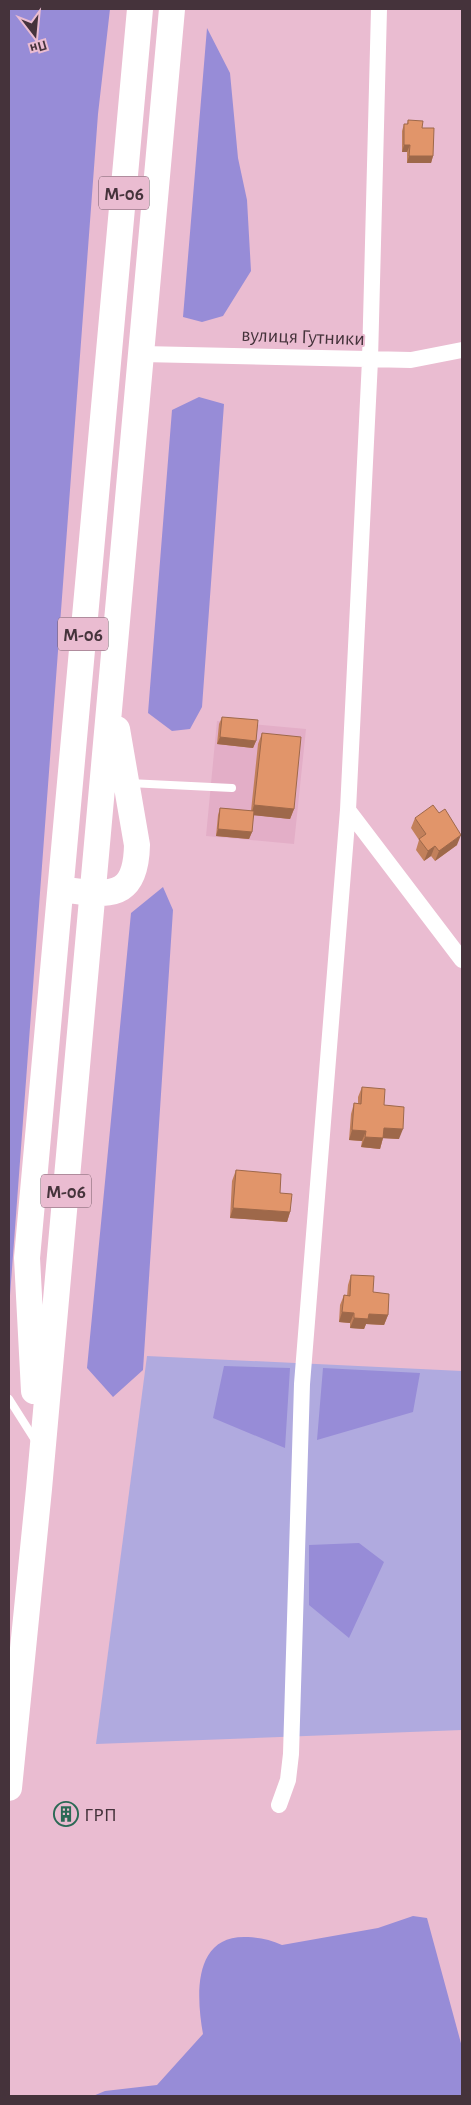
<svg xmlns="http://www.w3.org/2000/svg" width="471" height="2105" font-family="'Alegreya Sans',sans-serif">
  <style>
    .built { fill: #e3aec7 }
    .green { fill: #b0aadf }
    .forest { fill: #978cd7 }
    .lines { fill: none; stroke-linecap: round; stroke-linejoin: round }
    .service { stroke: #fff; stroke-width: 8 }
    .minor { stroke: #fff; stroke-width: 16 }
    .trunk { stroke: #fff; stroke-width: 26 }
    .wall { fill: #c2805b }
    .shaded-wall { fill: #9e684a }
    .building { fill: #e1956a; stroke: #9e684a }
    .labels { text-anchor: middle; stroke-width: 4; stroke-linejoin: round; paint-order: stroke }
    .shield { fill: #eabcd1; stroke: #765c68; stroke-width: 1 }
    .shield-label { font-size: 19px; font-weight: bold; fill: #45333b }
    .street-label { font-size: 20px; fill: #45333b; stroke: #eabcd1 }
    .poi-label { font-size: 20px; fill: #45333b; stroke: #eabcd1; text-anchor: start }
  </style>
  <rect width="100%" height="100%" fill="#eabcd1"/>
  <path class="built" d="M217,721L306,729L294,844L206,836Z"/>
  <path class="green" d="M147,1356L462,1371V1730L96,1744Z"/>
  <path class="forest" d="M9,9H110L98,114L9,1309Z
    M207,28L230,73L238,158L247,200L251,271L223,316L202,322L183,317Z
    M199,397L224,404L202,707L190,729L172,731L148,713L172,410Z
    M163,887L173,910L143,1370L113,1397L87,1368L131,913Z
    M224,1366L290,1368L285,1448L213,1418Z
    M323,1368L420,1373L413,1412L317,1440Z
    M359,1543L384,1562L349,1638L309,1605V1545Z
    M413,1916L427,1918L462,2047V2096H93L105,2091L157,2085L203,2034C196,1995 193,1934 248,1937C261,1938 271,1940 282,1945L378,1928Z"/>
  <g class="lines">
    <path class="service" d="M129,783L232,788
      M9,1399L35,1440"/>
    <path class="minor" d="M142,354L411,360L462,350
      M348,810L462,960
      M279,1805L288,1780L291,1754L302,1384L348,810L370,360L379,9"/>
    <path class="trunk" d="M75,891C117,897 136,892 137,845L117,729
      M34,1391L27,1258L140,9
      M9,1788L39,1489L172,9"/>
  </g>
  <path class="wall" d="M408,120L422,128L433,156L431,163H407V152H402V131L404,124H407Z
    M222,717L256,741L253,748L217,744L219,724Z
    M262,733L294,809L290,819L253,815L252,832L249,839L216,836L218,815L220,808L251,811L258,744Z
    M415,818L457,845L435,861L431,856L424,861L416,850L419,840L411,828Z
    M362,1087L384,1105L399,1139L383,1138L380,1149L361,1147L362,1141L349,1140L351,1114L354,1103L358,1104V1097Z
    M236,1170L280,1193L290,1212L287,1222L230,1218L232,1181Z
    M351,1275L388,1315L384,1325L366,1324L364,1329L350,1328V1323L339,1322L340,1305L344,1295L347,1296L348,1285Z"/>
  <path class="shaded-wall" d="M404,145H410L407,152H402Z
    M409,156H433L431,163H407Z
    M220,737L256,741L253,748L217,744Z
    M254,805L294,809L290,819L251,815Z
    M218,829L252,832L249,839L216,836Z
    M461,835L457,845L435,861L439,851Z
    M435,846L431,856L424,861L428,851Z
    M384,1128L403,1129L399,1139L380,1138Z
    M352,1130L366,1131L362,1141L349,1140Z
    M365,1137L383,1138L380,1149L361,1147Z
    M233,1208L290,1212L287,1222L230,1218Z
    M342,1312L354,1313L350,1323L339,1322Z
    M369,1314L388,1315L384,1325L366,1324L364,1329L350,1328L354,1318Z"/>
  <path class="building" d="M408,120L423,121L422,128H434L433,156H409L410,145H404V124H408Z
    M222,717L258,720L256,741L220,737Z
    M262,733L301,737L294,809L254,805Z
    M433,805L439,813L445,809L461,835L439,851L435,846L428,851L419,839L426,834L415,818Z
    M220,808L254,811L252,832L218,829Z
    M362,1087L385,1089L384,1105L404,1107L403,1129L384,1128L383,1138L365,1137L366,1131L352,1130L354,1103L361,1104Z
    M236,1170L281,1174L280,1193L292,1194L290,1212L233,1208Z
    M351,1275L374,1276L373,1292L389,1294L388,1315L369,1314L368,1319L354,1318V1313L342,1312L344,1295L350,1296Z"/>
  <defs>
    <symbol id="building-ring" viewBox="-11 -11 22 22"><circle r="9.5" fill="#eabcd1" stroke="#2b6955" stroke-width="1.5"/><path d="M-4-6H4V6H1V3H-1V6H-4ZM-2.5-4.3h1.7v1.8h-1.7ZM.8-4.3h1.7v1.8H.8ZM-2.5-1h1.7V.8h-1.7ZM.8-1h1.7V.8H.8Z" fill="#2b6955"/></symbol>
  </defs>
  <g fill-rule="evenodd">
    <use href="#building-ring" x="52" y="1800" width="28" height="28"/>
  </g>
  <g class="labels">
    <g class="shield">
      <rect x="99" y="176.5" width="50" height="33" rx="4"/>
      <rect x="58" y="617.5" width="50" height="33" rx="4"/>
      <rect x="41" y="1174.5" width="50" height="33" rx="4"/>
    </g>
    <g class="shield-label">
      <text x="124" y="200">М-06</text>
      <text x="83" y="641">М-06</text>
      <text x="66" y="1198">М-06</text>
    </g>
    <g class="street-label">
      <text transform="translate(303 336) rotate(2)" y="7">вулиця Гутники</text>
    </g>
    <g class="poi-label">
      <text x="84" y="1821">ГРП</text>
    </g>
  </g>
  <rect width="471" height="2105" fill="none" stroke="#45333b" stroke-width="20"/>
  <g transform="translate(35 35) rotate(164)" stroke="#eabcd1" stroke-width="4" paint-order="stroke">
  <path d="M0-4L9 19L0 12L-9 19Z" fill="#45333b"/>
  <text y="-8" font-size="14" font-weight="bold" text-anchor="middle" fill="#45333b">Пн</text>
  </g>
</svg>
